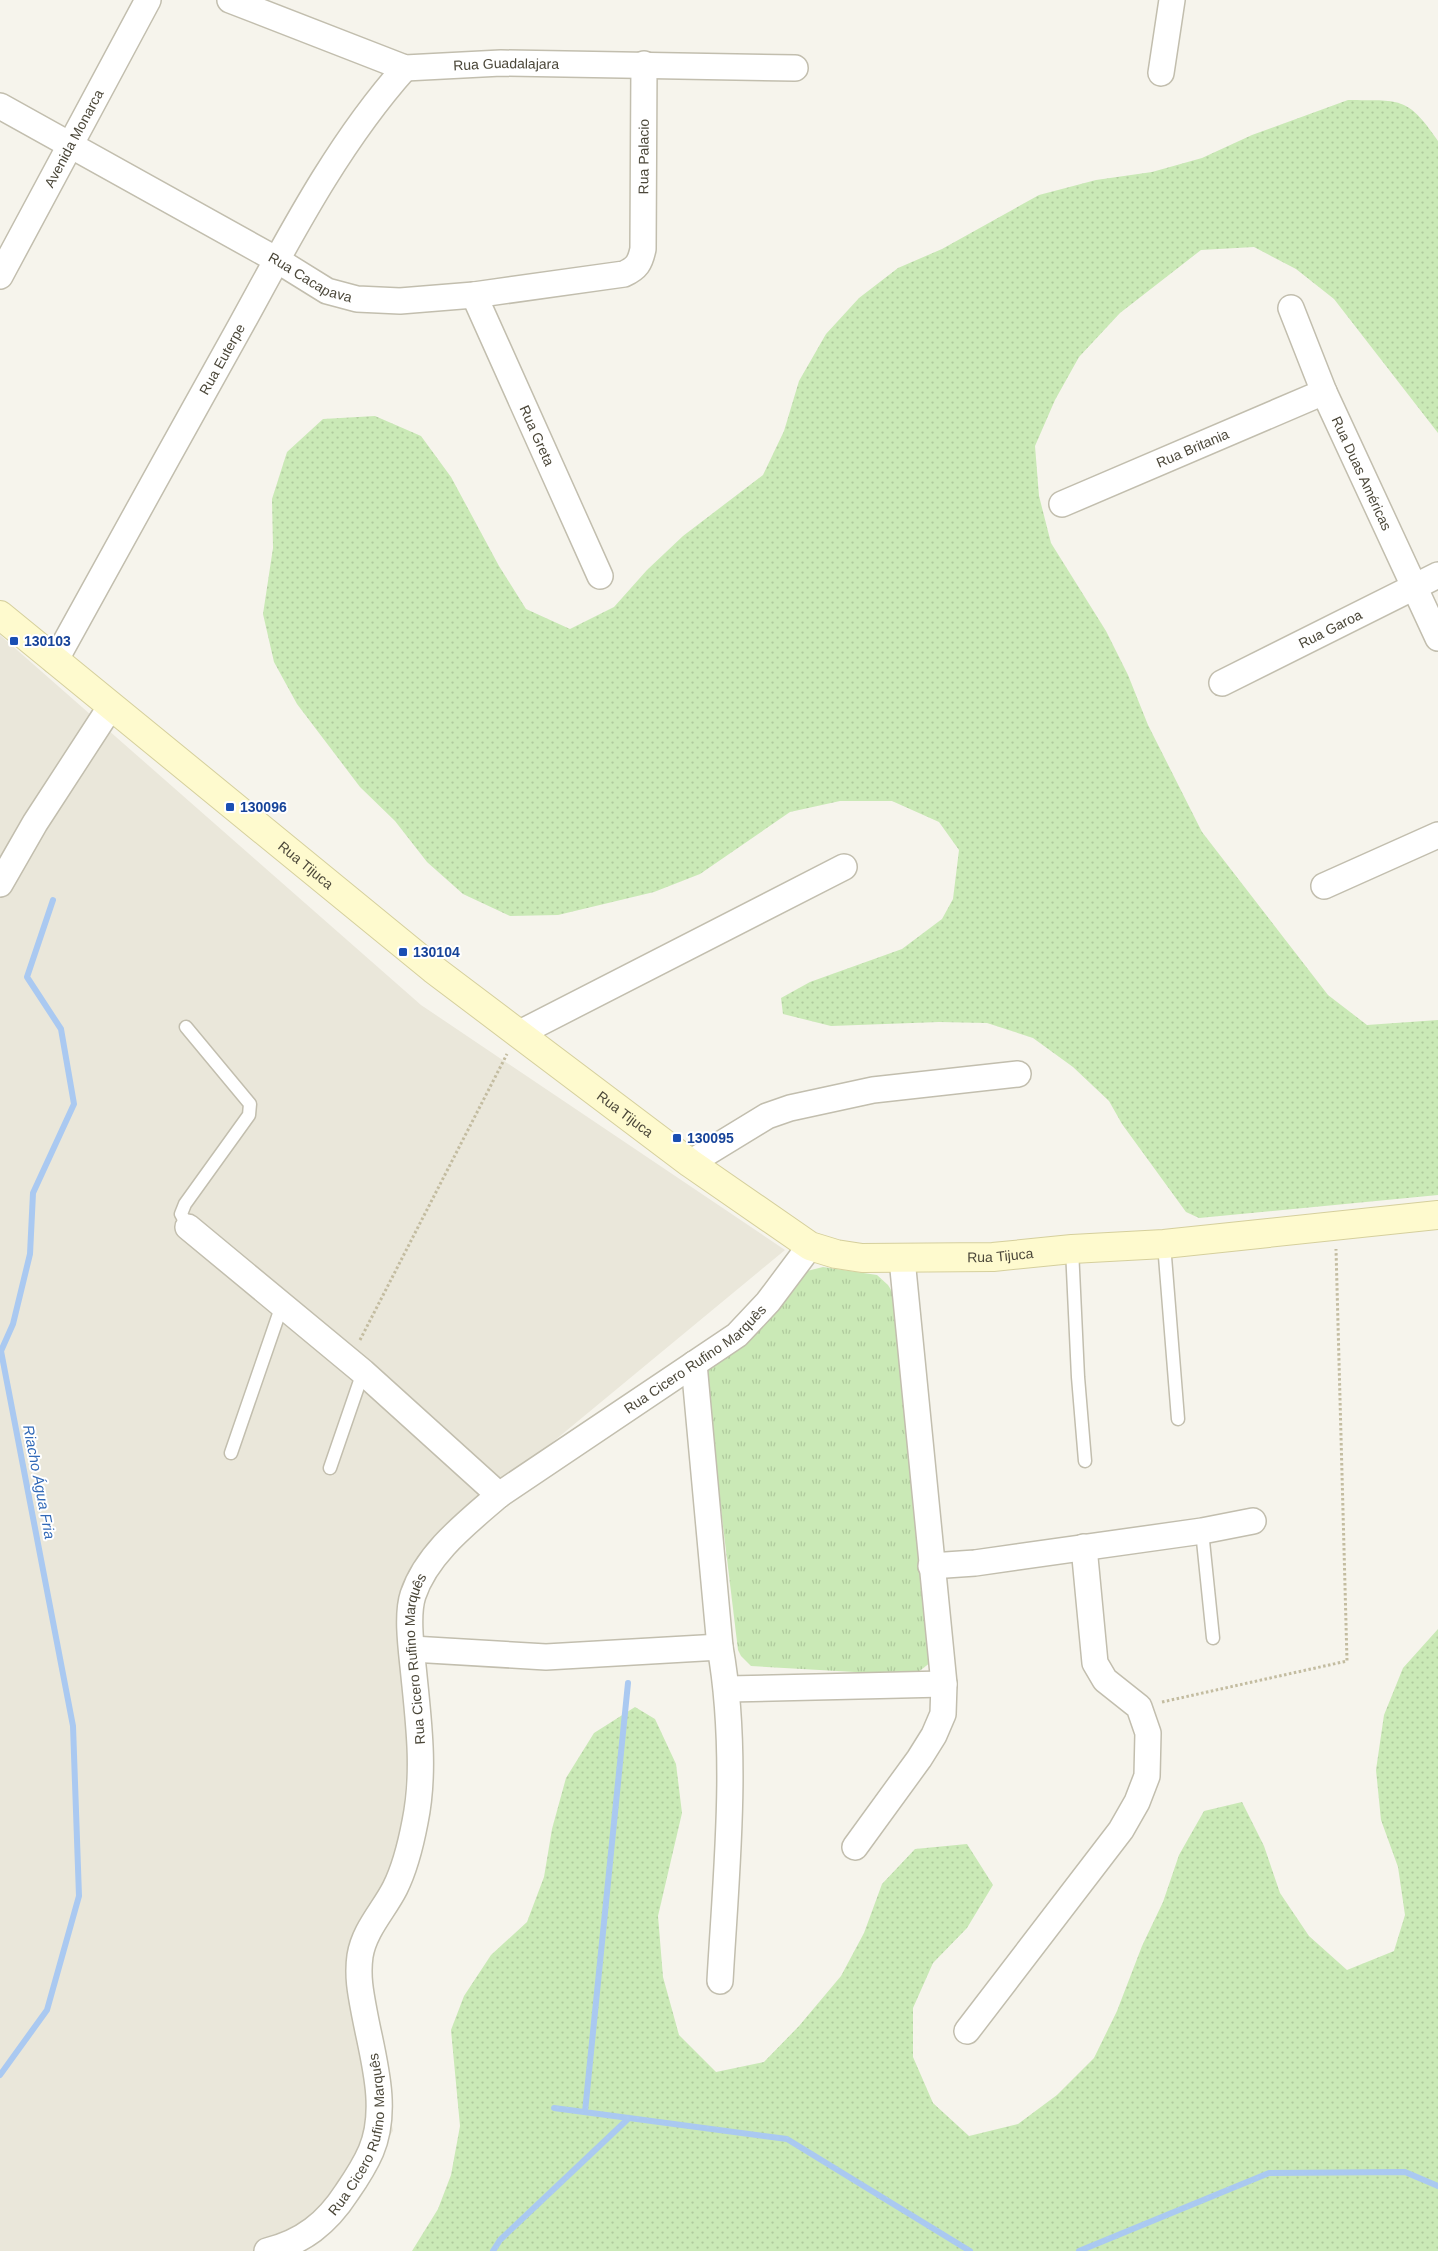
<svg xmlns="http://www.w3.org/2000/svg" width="1438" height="2251" font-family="Helvetica,sans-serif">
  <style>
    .residential { fill: #eae7da }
    .grass { fill: url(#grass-dots) }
    .park { fill: url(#park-tufts) }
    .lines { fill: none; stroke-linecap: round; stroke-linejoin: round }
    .stream { stroke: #aac9f1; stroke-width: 6 }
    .lane-casing { stroke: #c2beae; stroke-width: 15 }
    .street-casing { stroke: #c2beae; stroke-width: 28 }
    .secondary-casing { stroke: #d5cf9c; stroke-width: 30 }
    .path { stroke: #c3bca0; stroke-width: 3; stroke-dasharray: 2.5 2.5; stroke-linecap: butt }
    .lane { stroke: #fff; stroke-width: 12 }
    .street { stroke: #fff; stroke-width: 25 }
    .secondary { stroke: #feface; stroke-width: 28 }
    .transit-dot { fill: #1a4fb4; stroke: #fff; stroke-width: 2 }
    .labels { text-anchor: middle; stroke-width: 4; stroke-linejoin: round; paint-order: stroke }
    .street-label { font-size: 14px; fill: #4b4739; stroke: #fff }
    .transit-label { font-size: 14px; font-weight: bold; fill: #164399; stroke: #fff; text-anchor: start }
    .water-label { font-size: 15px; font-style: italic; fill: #3169b7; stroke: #fff }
  </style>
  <defs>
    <pattern id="grass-dots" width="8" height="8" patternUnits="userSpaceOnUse" patternTransform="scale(1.25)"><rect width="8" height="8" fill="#cae9b6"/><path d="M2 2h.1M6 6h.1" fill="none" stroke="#afc99d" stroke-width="1.8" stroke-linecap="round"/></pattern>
    <pattern id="park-tufts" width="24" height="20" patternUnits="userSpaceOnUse" patternTransform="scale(1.25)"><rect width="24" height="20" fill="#cae9b6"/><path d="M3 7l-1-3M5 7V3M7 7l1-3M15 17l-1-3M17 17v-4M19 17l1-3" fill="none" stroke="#afc99d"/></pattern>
  </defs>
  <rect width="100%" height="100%" fill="#f6f4ec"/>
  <path class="residential" d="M0,635L421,1005L785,1250L508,1479L421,1585L399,1867L367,1978L393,2131L302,2251H0Z"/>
  <path class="grass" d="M1348,100C1399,101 1407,95 1438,141V433L1334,299L1296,269L1254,247L1201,250L1120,313L1079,357L1055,400L1035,446L1039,496L1051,543L1106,631L1128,675L1148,725L1202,832L1328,995L1367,1025L1438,1020V1195L1199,1218L1186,1212L1122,1124L1109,1101L1073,1067L1033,1038L987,1023L939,1022L831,1026L783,1014L781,998L810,982L902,949L942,919L953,899L959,850L939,822L892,801H840L790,812L700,874L654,892L558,915L510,916L463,894L427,862L395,821L360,787L297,704L274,662L263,614L273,548L272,499L287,452L323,419L375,416L421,436L451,477L499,566L526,609L570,629L614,607L647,570L683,536L763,475L784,431L799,381L826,334L859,298L898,268L942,249L1039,195L1096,180L1152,172L1202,158L1252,135Z
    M1438,1629V2251H412L438,2209L451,2175L460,2126L451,2030L464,1996L491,1955L527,1922L544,1877L552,1829L566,1778L594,1733L635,1707L655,1719L676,1764L682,1813L658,1916L663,1977L679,2035L716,2072L764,2062L799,2026L841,1976L864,1933L882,1884L915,1849L967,1844L993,1885L967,1928L933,1963L913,2008V2057L933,2103L969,2136L1018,2124L1057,2095L1094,2058L1117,2011L1142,1946L1163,1902L1179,1855L1204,1811L1242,1802L1264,1846L1280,1893L1309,1936L1347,1970L1394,1951L1405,1915L1398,1867L1381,1820L1376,1770L1384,1715L1403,1668Z"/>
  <path class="park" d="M823,1267L877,1275L888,1285L896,1298L931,1662L917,1673L908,1675L751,1666L741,1656L738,1650L705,1377L707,1370L807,1271Z"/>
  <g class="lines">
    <path class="stream" d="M0,2075L47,2010L79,1896L73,1726L1,1351L13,1324L30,1254L33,1193L74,1104L61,1029L27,977L53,900
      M554,2108L787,2139L970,2251
      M585,2112L628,1683
      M493,2251L500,2240L629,2118
      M1079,2251L1269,2173L1405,2172L1438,2186"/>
    <defs>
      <path id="lane" d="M186,1027L250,1104L249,1115L185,1204L181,1214L188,1227
        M1164,1244L1178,1419
        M1072,1249L1078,1377L1085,1461
        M231,1453L282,1305
        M330,1468L363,1372
        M1202,1531L1213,1638"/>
      <g id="street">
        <path id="s1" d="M230,0L405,68L501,63L795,68"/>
        <path d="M1161,73L1172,0"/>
        <path id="s2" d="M0,106L277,260L327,291L357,299L400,301L474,295L624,274C637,268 640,263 643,249L644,64"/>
        <path id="s3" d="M0,276L148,0"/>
        <path id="s4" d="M474,295L600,576"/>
        <path id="s5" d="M1291,308L1324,392L1438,638"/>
        <path id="s6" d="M1062,504L1324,392"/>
        <path id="s7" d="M55,661C116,550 178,438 240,327C289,238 337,144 405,68"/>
        <path id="s8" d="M1222,683L1438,575"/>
        <path d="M0,884L35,823L111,706"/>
        <path d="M1324,886L1438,835"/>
        <path d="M518,1034L844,867"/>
        <path d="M690,1163L767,1116L790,1108L873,1090L1018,1074"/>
        <path d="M188,1227L363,1372L499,1495"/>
        <path d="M694,1364L720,1647C739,1752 726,1874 720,1981"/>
        <path d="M931,1566L975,1563L1202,1531L1253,1521"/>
        <path d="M412,1649L546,1657L720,1647"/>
        <path d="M728,1689L944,1684"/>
        <path d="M855,1847L919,1759L934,1735L943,1714L944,1684L902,1259"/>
        <path d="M967,2031L1121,1830L1137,1802L1147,1776L1148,1733L1139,1707L1105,1680L1095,1663L1084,1547"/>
        <path id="s9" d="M267,2251C303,2242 327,2223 347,2192C356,2179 365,2165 371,2151C389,2109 373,2058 365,2016C361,1995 357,1977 360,1956C364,1930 384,1910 395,1888C405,1868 411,1843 415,1822C425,1773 419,1725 414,1676C412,1654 406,1616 413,1595C427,1553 468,1522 499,1495L737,1335L768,1302L810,1246"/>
      </g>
      <g id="secondary">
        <path id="s10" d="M0,615L433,969L690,1163L810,1246L836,1254L862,1258L993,1257L1072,1249L1164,1244L1438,1215"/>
      </g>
    </defs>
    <use href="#lane" class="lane-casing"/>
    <use href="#street" class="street-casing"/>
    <use href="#secondary" class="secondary-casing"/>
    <path class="path" d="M360,1340L507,1054
      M1162,1702L1347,1661L1336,1249"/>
    <use href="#lane" class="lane"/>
    <use href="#street" class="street"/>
    <use href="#secondary" class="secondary"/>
  </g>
  <g class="transit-dot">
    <rect x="9" y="636" width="10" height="10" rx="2.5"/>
    <rect x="225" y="802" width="10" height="10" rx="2.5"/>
    <rect x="398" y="947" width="10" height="10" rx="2.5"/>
    <rect x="672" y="1133" width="10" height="10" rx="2.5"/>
  </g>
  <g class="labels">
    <g class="street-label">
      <text dy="5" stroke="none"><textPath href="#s1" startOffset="289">Rua Guadalajara</textPath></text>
      <text dy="5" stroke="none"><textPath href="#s3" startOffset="156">Avenida Monarca</textPath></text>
      <text dy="5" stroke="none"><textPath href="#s2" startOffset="801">Rua Palacio</textPath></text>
      <text dy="5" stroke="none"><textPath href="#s2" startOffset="355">Rua Cacapava</textPath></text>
      <text dy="5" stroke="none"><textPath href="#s7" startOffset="345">Rua Euterpe</textPath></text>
      <text dy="5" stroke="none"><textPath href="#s4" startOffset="154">Rua Greta</textPath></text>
      <text dy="5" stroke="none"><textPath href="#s6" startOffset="142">Rua Britania</textPath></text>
      <text dy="5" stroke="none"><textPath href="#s5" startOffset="180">Rua Duas Américas</textPath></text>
      <text dy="5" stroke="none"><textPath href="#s8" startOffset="121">Rua Garoa</textPath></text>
      <text dy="5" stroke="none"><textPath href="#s10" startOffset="395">Rua Tijuca</textPath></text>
      <text dy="5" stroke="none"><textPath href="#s10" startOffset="800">Rua Tijuca</textPath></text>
      <text dy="5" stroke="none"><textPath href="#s10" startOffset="1219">Rua Tijuca</textPath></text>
      <text dy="5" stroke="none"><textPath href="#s9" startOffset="1094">Rua Cicero Rufino Marquês</textPath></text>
      <text dy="5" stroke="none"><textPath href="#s9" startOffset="658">Rua Cicero Rufino Marquês</textPath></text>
      <text dy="5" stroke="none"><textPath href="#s9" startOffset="162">Rua Cicero Rufino Marquês</textPath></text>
    </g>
    <g class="transit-label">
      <text x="24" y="646">130103</text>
      <text x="240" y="812">130096</text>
      <text x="413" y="957">130104</text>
      <text x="687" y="1143">130095</text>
    </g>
    <g class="water-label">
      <text transform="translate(39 1482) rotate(79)" y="5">Riacho Água Fria</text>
    </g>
  </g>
</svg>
